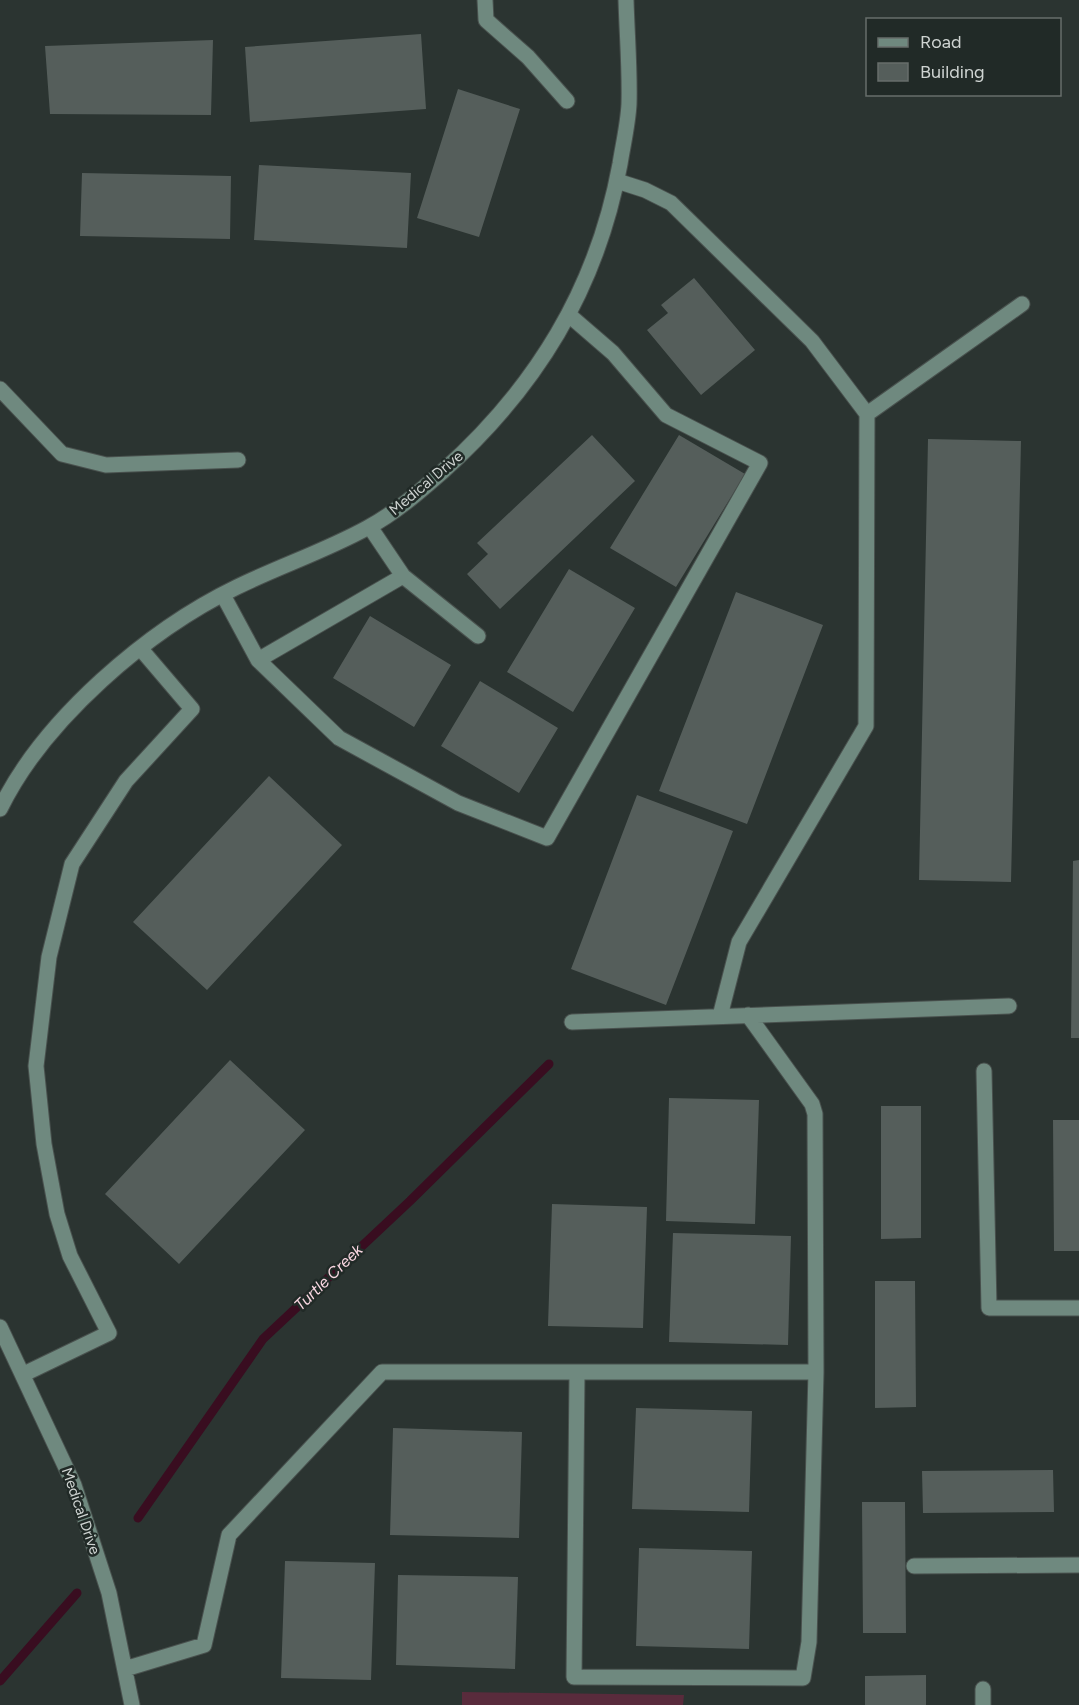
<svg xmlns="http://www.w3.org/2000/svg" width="1079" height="1705" font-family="Figtree,sans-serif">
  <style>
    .green { fill: #592b3c }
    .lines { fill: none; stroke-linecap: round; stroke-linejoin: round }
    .stream { stroke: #390d20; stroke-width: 9 }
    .building { fill: #555e5b }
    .minor-casing { stroke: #49514e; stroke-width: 17 }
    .minor { stroke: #6f897f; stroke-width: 15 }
    .labels { text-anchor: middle; stroke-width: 5; stroke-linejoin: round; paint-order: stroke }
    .street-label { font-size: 15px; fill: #cfd4d2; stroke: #212a27 }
    .water-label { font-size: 16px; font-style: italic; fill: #fbd8e3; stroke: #212a27 }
  </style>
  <rect width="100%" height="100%" fill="#2b3431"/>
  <path class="green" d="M462,1692L684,1695L683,1705H462Z"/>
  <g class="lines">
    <path class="stream" d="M138,1518L263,1339L410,1201L549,1064
      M0,1681L77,1593"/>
  </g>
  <path class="building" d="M421,34L426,109L250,122L245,47Z
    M213,40L211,115L50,114L45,46Z
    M458,89L520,109L479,237L417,218Z
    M259,165L411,173L407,248L254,240Z
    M82,173L231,176L230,239L80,236Z
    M694,278L755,350L701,395L647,330L668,313L661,305Z
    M592,435L635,481L500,609L467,574L488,554L477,543Z
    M679,435L745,474L676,587L610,548Z
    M928,439L1021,441L1011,882L919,880Z
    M569,569L635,608L573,712L507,672Z
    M736,592L823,625L747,824L659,791Z
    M370,616L451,665L414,727L333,678Z
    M480,681L558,728L519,793L441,746Z
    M269,776L342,845L207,990L133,922Z
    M637,795L733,831L666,1005L571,969Z
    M1079,860V1038H1071L1073,861Z
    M230,1060L305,1130L179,1264L105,1194Z
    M669,1098L759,1100L755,1224L666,1221Z
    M881,1106H921V1238L881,1239Z
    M1053,1120H1079V1251H1054Z
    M552,1204L647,1207L643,1328L548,1326Z
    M673,1233L791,1236L788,1345L669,1342Z
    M875,1281H915L916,1407L875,1408Z
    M636,1408L752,1411L749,1512L632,1509Z
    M393,1428L522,1432L519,1538L390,1535Z
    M1053,1470L1054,1512L923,1513L922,1471Z
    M862,1502H905L906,1633H863Z
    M639,1548L752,1551L749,1649L636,1646Z
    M285,1561L375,1563L371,1680L281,1678Z
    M398,1575L518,1577L515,1669L396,1665Z
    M926,1675V1705H865V1676Z"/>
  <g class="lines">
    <defs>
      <path id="minor" d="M485,0L486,20L528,57L567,101
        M617,181L645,190L671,203L812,341L867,414
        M0,389L62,454L106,465L238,460
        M370,527L403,576L478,636
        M223,595L258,660L339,738L458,803L547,838L760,463L666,415L613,353L569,315
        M258,660L403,576
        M0,809C44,719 148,630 237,587C280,566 325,551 367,528C395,513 418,493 442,472C536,388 597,289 620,164C623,145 628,124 629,104C630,70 627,35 626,0
        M720,1016L739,942L866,726L867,414L1022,304
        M572,1022L1009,1006
        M984,1071L989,1308H1079
        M0,1327L74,1485L109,1593L132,1705
        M24,1374L109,1333L70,1256L57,1214L44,1144L36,1066L49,957L72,864L126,781L192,709L140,648
        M577,1374L574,1677L803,1678L809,1642L816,1372L815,1114L812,1104L748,1015
        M914,1566L1079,1565
        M125,1669L204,1645L229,1535L382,1372H816
        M983,1689V1705"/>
    </defs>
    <use href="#minor" class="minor-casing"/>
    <use href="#minor" class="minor"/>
  </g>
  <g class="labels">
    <g class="street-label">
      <text transform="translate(426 483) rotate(-40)" y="5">Medical Drive</text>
      <text transform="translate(81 1511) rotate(71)" y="5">Medical Drive</text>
    </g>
    <g class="water-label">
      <text transform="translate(328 1277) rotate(-44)" y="6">Turtle Creek</text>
    </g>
  </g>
  <rect x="866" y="18" width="195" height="78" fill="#212a27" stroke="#676e6b" stroke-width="1.5"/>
  <rect x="878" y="38" width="30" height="9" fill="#6f897f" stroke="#676e6b" stroke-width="1.5"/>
  <text x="920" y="48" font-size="18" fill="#cfd4d2">Road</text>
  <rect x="878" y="63" width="30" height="18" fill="#555e5b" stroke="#676e6b" stroke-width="1.5"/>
  <text x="920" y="78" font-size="18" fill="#cfd4d2">Building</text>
</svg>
